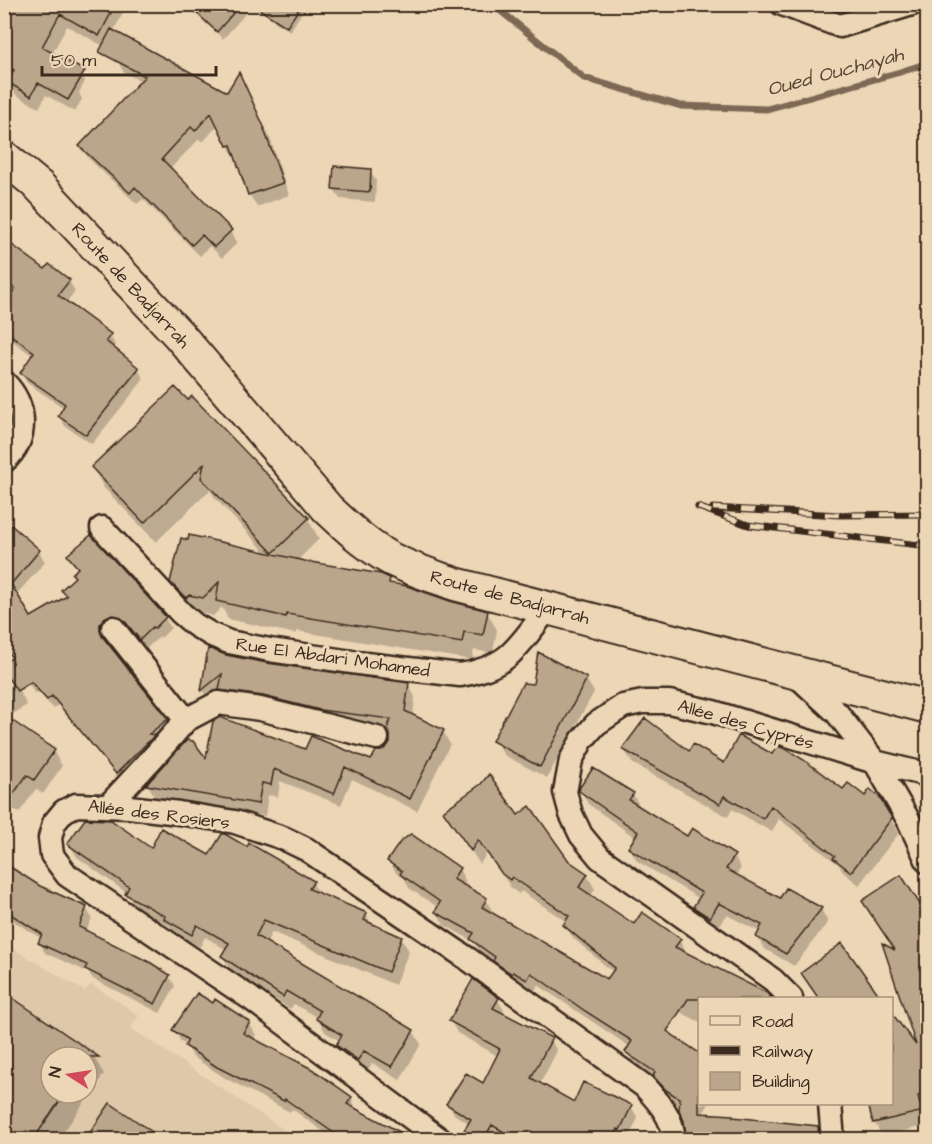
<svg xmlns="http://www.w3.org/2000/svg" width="932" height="1144" font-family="'Architects Daughter',sans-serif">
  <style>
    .built { fill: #dec8a9; fill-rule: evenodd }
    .shadow { fill: #0003; fill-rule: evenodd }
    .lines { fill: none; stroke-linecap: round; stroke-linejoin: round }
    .stream { stroke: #7c6855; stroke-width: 7 }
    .building { fill: #bba68c; stroke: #3b2a1e; stroke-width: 1.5 }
    .minor-casing { stroke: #3b2a1e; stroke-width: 27 }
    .secondary-casing { stroke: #3b2a1e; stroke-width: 36 }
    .minor { stroke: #edd6b6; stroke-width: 22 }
    .secondary { stroke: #edd6b6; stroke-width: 32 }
    .rail-casing { stroke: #3b2a1e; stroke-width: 7 }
    .rail { stroke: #edd6b6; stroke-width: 4.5; stroke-dasharray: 14; stroke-linecap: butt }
    .labels { text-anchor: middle; stroke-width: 6; stroke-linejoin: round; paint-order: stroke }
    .street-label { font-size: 18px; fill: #3b2a1e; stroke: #edd6b6 }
    .water-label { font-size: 20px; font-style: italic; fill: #564435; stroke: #edd6b6 }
  </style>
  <rect width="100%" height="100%" fill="#edd6b6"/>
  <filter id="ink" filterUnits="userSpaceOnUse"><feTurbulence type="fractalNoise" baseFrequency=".0167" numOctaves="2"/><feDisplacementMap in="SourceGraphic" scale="12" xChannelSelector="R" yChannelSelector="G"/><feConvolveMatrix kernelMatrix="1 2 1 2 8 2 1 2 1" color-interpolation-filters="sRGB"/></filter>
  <g filter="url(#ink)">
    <path class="built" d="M5,944L85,991L91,984L139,1015L131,1028L298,1139L5,1140ZM51,1057H87V1093H51Z"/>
    <path class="shadow" d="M4,4H128L105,47L67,26L52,54L78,69L85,81L79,93L82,99L75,112L46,95L39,108L16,95L9,82L12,77L4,73Z
      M185,4H242L247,12L223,39Z
      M300,7L303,11L290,31L275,22L273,17Z
      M117,60L228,94L239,75L246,86L271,141L289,195L257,207L250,195L237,157L235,158L228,146L218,125L203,142L199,139L170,169L230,231L237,243L222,258L210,246L200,256L143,199L137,204L88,158L81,146L141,81L124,73Z
      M370,171L376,181L375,202L340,199L334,189Z
      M4,241L45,272L69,281L75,291L66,303L110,335V337H107L103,348L111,337L115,345L113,349L138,369L144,379L92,444L65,426L59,416L64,408L27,383L21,373L33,356L4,335V306L14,293L4,286Z
      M175,389L308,519L319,539L297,561L389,580L392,585L487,612L497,630L493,653L474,650L472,660L297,631L296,634L228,619L222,607L213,616L200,612L197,615L183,600L172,581L268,555L215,498L210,490L156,542L104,488L93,468Z
      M4,521L39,551L45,562L16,595L30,619L67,598L63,590L76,578L78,570L69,555L165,618L171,628L161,638L160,636L146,649L131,630L125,625L106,633L105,641L167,720L173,730L123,783L58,705L54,709L38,692L35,694L4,643Z
      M210,650L226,657L267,665L408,684L415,697L413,717L443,731L450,744L417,811L352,779L341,805L280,781L278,797L268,795L265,816L155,797L148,785L207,761L306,751L372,762L387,749L392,741L389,730L329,722L228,702L222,692L210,703L203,691ZM228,689L271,695L270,698L228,692Z
      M586,679L594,692L547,778L504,755L496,742L534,686Z
      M4,683L19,691L27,705L7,718L54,752L62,766L43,794L36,789L19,813L4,803Z
      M624,749L690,753L725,765L843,791L865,798H878L899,833L859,885L843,872L839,865L779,819L772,832L732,809L728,817L632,763Z
      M593,770L633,794L640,807L639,808L688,838L734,856L741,868L736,876L781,900L787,890L821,909L828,922L794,966L765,949L757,937L760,932L727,915L717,930L702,920L695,907L700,899L637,861L630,848L636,838L588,804L581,791Z
      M928,810V825L922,812Z
      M518,817L568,862L587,875L595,889L591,896L634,926L679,940L688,954L700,998V1022L624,984L620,978L574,939L565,925L567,922L521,891L519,894L512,889L487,853L480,864L454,826Z
      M69,844L151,850L209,857L312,882L320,895L366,914L372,926L401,938L409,951L395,985L272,932L266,944L413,1031L421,1044L400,1080L372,1063L366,1073L345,1058L338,1045L340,1041L325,1032L318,1018L294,1004L290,1009L230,969L223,956L227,950L205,937L200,947L173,932L171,927L135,907L127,893L77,857Z
      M4,861L8,867L40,887L86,908L92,918L86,932L169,976L175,986L160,1013L93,979L88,972L45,953L40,943L42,939L4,915Z
      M389,861L459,869L466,882L463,886L486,899L493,912L492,915L700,1054V1104H709L701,1116L775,1140H690L688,1136L694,1115L675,1103L662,1089L657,1081L634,1065L626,1052L630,1047L538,985L534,992L503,974L497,965L480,952L473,941L444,925L437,912L439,908L409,888L405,879L397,874Z
      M919,904L928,921V1030L905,983L898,953Z
      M4,994L92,1054L104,1074L58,1140H4ZM51,1057H87V1093H51Z
      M497,999L504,1010L502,1014L550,1039L557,1051L540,1084L574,1104L631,1107L638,1118L628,1140H526L519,1136L517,1140H506L499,1136L497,1140H460L470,1124L455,1115L448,1104L483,1085L498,1056L457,1033L451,1021Z
      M249,1023L256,1035L252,1040L351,1098L357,1110L400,1140H335L292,1109L290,1112L225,1078L193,1057L187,1046L181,1042L174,1030Z
      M911,1087L925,1110L928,1125L882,1136L874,1122L870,1104H892Z
      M817,1127L824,1140H782Z"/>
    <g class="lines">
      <path class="stream" d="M492,4L584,78L681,106L767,109L900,72L928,63"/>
    </g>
    <path class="building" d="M4,4H94L111,13L99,36L60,14L42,47L85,71L68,100L38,83L31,96L7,82L14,70L4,65Z
      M187,4H241L217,32Z
      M251,4H302L287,27Z
      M111,29L227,92L239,72L265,129H264L283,183L248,195L231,145L227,146L211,113L195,131L191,127L162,159L232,230L214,247L202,235L192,245L135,187L130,193L79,146L145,76L99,52Z
      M334,166L371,169L370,192L332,189Z
      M4,239L45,269L49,264L70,280L58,295L111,334L106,341L139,368L86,435L58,416L65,404L20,373L34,352L4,330V303L15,289L4,281Z
      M175,387L188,400L192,396L309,518L273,553L201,478L204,464L144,523L91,467Z
      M4,519L40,550L11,584L31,617L67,596L61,590L75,577L72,574L78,568L67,555L91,535L166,617L155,628L153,627L140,640L124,620L118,616L110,615L104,618L100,624V631L102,636L168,719L149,734L155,735L116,774L52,696L47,700L31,682L17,691L4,672V662L12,658L4,645Z
      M189,535L305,561L381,574L390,578L389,583L407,586L450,601L488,611L483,635L464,632L462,643L287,614L286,617L216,601L219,582L203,598L189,595L186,598L170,582L181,538L188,540Z
      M208,648L226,655L267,663L409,683L405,711L444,730L410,799L345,767L334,794L274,769L271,785L262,783L258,804L146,785L187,740L193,741L206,758L213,721L220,717L305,749L311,736L371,760L376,751H381L386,748L390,742V735L387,729L391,719L320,710L263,696L219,690L222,674L201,691Z
      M538,652L587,678L540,767L492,741L523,683L533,684Z
      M4,715L55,750L34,780L27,775L4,807Z
      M645,718L689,751L693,744L724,763L739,735L772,754L777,746L786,749L804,760L843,789L848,783L865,796L870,789L879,797L892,818L851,872L833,858L835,856L771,806L763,819L724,796L720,804L622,749Z
      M593,768L634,793L629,800L687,836L692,828L735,855L726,869L780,898L786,888L822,908L786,954L756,937L762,925L719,903L710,918L693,907L702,893L628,848L638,832L579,791L580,787Z
      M489,774L518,815L530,806L569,861L588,874L579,887L634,924L642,912L681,939L675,947L767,993L772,999H688L667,1031L699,1053V1113L733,1115V1117L818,1126L819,1140H690V1137H686L684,1121L679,1110L680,1099L666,1090L653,1076L655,1072L625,1052L632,1041L585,1011L531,973L527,980L513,972L512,974L493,961L495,957L470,939L474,933L435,912L440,902L400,874L402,871L387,861L400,842L411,834L460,868L453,879L487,898L482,907L607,979L615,968L563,925L569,916L512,877L510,880L502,874L478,840L471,851L443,811L481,784Z
      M85,819L111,820L151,848L161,828L209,855L222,834H225L247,847L249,843L314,881L309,889L367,913L364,920L402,937L388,972L264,920L256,936L414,1030L392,1067L364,1051L358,1060L336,1045L342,1035L316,1019L320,1011L286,991L283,997L221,956L229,943L197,925L192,935L164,919L165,916L125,894L129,887L67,844Z
      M4,863L40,886L87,907L79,927L151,963L170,975L155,1004L85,969L87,965L38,943L42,934L4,910Z
      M901,875L920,904L927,927V1094L918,1096L920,1104H924V1111L873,1123L868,1104H891V1012L916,1045L882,943L895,950L862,901Z
      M842,943L882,999H819L801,973Z
      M473,979L499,998L493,1008L552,1038L531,1078L574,1102L583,1082L632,1105L620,1130L618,1129L613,1140H568L553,1133L549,1140H518L492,1125L483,1140H458L471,1119L446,1104L466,1073L483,1083L500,1049L449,1021Z
      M4,992L99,1057H51V1093H65L33,1140H4Z
      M197,993L213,1003L215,999L250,1022L243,1033L312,1069L352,1097L347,1104L415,1140H344L285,1099L284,1101L217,1067L185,1046L188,1040L172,1030Z
      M110,1103L164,1140H85Z"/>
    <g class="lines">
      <defs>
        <path id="minor" d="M782,4L840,26L912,4
          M4,382C27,405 29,439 4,461
          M102,528L181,613L195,625L212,635L229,642L270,650L366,664L460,675C476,673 496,666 508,656C523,643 536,623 548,608
          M113,628L186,720
          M795,674L837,713L875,762L909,821L928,862
          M108,806L158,752L186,720L218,703L260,709L377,738
          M791,998L773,980L600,858L581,835L571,814L565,792L571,760L582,740L596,724L623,706L643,702H669L713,712L875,762L928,775
          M830,1104L833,1140
          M441,1140L250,998L67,875L52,855L50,838L54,823L64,811L76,805L129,807L179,813L235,822L283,838L306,849L468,959L644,1086C657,1100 675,1119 673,1140"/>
        <path id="secondary" d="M4,157L39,186L179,335L327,508C346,526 366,545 389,558C410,569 433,576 455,584L928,707"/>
      </defs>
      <use href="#minor" class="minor-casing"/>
      <use href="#secondary" class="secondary-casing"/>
      <use href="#minor" class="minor"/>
      <use href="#secondary" class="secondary"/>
      <defs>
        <path id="rail" d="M698,507L748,525L928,546
          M713,508L839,515L928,514"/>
      </defs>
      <use href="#rail" class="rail-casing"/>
      <use href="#rail" class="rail"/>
    </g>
  </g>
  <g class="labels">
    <g class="street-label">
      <text transform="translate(131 285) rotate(47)" y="6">Route de Badjarrah</text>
      <text transform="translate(510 597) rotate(15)" y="6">Route de Badjarrah</text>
      <text transform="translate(333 657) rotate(8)" y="6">Rue El Abdari Mohamed</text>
      <text transform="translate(746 724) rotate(16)" y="6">Allée des Cyprés</text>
      <text transform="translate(159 814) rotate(7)" y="6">Allée des Rosiers</text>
    </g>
    <g class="water-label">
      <text transform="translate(835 71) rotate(-15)" y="7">Oued Ouchayah</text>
    </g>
  </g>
  <rect width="932" height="1144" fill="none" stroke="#edd6b6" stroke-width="24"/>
  <rect x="12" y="12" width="908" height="1120" fill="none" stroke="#3b2a1e" stroke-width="2" filter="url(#ink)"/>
  <rect x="698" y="997" width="195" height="108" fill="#edd6b6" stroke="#a69179" stroke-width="1.5"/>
  <rect x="710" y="1016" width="30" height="9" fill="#edd6b6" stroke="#a69179" stroke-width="1.5"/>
  <text x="752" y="1027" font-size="18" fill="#3b2a1e">Road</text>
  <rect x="710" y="1046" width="30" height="9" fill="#3b2a1e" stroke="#a69179" stroke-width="1.5"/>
  <text x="752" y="1057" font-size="18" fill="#3b2a1e">Railway</text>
  <rect x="710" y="1072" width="30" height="18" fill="#bba68c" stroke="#a69179" stroke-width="1.5"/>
  <text x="752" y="1087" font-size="18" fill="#3b2a1e">Building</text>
  <g transform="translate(69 1075) rotate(282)"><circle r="28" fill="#edd6b6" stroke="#a69179" stroke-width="1.5"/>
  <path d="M0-4.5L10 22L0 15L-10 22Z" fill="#d1495b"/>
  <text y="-9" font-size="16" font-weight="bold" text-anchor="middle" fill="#3b2a1e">N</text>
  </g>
  <path d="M42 66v9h174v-9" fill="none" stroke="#3b2a1e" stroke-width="3"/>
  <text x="51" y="66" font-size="18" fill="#3b2a1e" stroke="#edd6b6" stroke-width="4.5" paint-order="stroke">50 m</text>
</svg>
